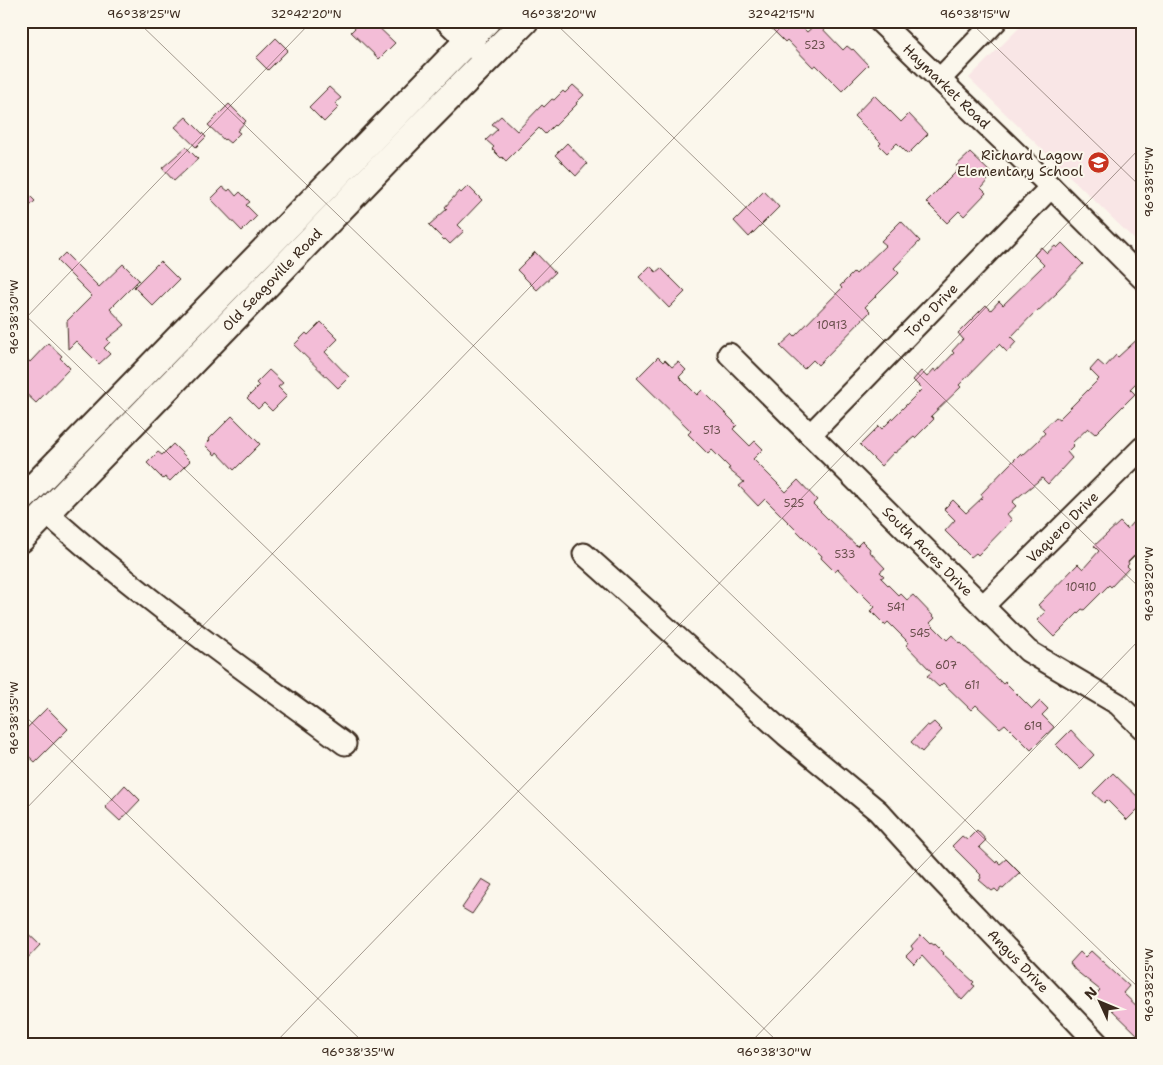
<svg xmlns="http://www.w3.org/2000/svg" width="1163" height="1065" font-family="'Shantell Sans',sans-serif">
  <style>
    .built { fill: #f9e6e6 }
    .building { fill: #f3bdd7; stroke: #3b2a1e }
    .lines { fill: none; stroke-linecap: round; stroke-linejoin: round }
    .minor-casing { stroke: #3b2a1e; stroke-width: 25 }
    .major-casing { stroke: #3b2a1e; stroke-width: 30 }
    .minor { stroke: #fbf7ec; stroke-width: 21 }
    .major { stroke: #fbf7ec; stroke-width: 26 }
    .ticks { fill: none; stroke: #3b2a1e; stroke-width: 1; stroke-opacity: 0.45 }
    .labels { text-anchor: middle; stroke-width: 4; stroke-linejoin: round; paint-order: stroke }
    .number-label { font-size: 11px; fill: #694f4c }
    .street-label { font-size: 14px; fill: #3b2a1e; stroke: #fbf7ec }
    .poi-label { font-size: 14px; fill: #3b2a1e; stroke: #fbf7ec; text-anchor: end }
    .neatline { fill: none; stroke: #3b2a1e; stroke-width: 2 }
    .ticks-label { font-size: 12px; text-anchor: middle; fill: #3b2a1e }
  </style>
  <rect width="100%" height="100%" fill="#fbf7ec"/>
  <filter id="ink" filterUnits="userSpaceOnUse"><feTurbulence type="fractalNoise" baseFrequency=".02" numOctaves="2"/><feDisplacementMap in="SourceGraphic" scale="10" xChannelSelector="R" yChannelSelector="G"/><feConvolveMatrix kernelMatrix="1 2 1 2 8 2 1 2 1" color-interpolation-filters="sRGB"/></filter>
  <g filter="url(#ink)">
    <path class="built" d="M1026,21H1142V247L969,78Z"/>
    <path class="building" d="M362,21H372L395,43L379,59L351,32Z
      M764,21H796L807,32L817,23L843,50L847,46L852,50L853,49L868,65L842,91L816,65L813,67L787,40L785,42Z
      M276,38L288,50L268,70L256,58Z
      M573,85L584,95L576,103L577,104L555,126L554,125L545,134L539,128L506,161L502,157L501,158L492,149L494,147L486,140L498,129L492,124L501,116L517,131L542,105L544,107L552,99L554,100L563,91L565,93Z
      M329,87L341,98L335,103L339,107L324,122L309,107Z
      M874,95L901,122L909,114L928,134L908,154L897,143L887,153L879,145L881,143L854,116Z
      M229,104L246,121L237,131L240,133L230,143L225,139L224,140L208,125Z
      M186,117L206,137L196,147L175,127Z
      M567,143L587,164L576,176L555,155Z
      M186,147L198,159L174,181L162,168Z
      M970,153L991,173L986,178L988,180L981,188L986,193L964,216L959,211L947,223L926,202L959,169L956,166Z
      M468,186L482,200L458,225L464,231L450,244L445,239L444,240L429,225L447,209L445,207L459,191L461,193Z
      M21,187L35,201L21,214Z
      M223,187L228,191L230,189L236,196L240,192L250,202L246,205L257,216L242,231L211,199Z
      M764,191L779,207L749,237L734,221Z
      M901,221L920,241L894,268L899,273L865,307L870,312L818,365L813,360L804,369L780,346L793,334L795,336L842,288L840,286L854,272L856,274L886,245L881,241Z
      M1062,243L1083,264L1056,292L1057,293L1037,312L1036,311L1011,337L1016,342L1007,352L999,344L959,385L961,387L931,416L934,419L915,438L914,437L895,453L894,452L881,466L860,445L879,426L882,429L922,389L913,380L921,371L927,377L934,369L936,372L954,353L952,351L963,339L958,333L986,305L991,310L999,301L1003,305L1044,265L1034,255L1041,247L1047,253L1055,246L1057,248Z
      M535,252L555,273L537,290L517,270Z
      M65,253L99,287L123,264L139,280L110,309L125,325L107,339L110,342L104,348L110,354L99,364L76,341L68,349L67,321L92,296L57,261Z
      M160,261L179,280L153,306L134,287Z
      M650,266L656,272L661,268L685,292L669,308L639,277Z
      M321,322L338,339L325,352L349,377L338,388L294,345L306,333L308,335Z
      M1142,335V377L1130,389L1135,394L1095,434L1088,428L1072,443L1074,445L1067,452L1072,458L1048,484L1042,478L1012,502L1016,506L1007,514L1012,520L978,555L976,553L971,557L945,531L955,520L944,509L953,500L966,513L983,497L981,494L1007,467L1020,454L1022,456L1038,441L1045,433L1042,430L1056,417L1059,419L1099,379L1090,370L1098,361L1105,367L1116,355L1118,357Z
      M48,343L62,356L60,358L70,368L36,403L21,389V354L30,362Z
      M658,357L663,362L665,360L672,367L678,362L686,370L679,377L697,395L702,390L737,425L733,429L750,446L755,441L763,449L753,459L786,492L798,480L817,500L813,504L830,521L857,546L862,541L870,549L869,551L885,568L880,572L884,576L881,578L898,595L900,593L907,600L913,595L935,618L930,623L947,640L952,635L959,643L960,642L1003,684L1005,682L1032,709L1040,701L1048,709L1042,715L1054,727L1031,750L1005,724L1000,728L976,705L971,710L943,683L939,687L927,676L932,672L906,645L909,643L888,622L885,625L871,611L875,607L853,585L838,569L835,572L821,558L822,556L765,499L758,506L739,486L744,482L728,469L730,468L712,450L708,454L688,434L691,431L637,378Z
      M269,370L283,383L278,387L287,396L272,411L264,403L258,409L247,398L259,386L256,383Z
      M232,416L260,444L234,470L217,452L215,455L205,445L210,440L209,439Z
      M173,444L190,461L170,481L165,477L163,479L147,463L158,452L162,455Z
      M1120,522L1127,529L1133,522L1142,531V548L1128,562L1129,564L1127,566L1129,568L1111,587L1109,585L1084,610L1082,609L1054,637L1037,620L1046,612L1038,605L1078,564L1083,569L1099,551L1094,546Z
      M47,708L68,729L35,762L21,749V734Z
      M934,722L942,730L922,752L911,742L927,725L929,726Z
      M1071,730L1094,755L1080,769L1056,745Z
      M1113,773L1142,801V805L1127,820L1107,800L1104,803L1093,793Z
      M125,785L140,800L120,821L105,807Z
      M977,830L986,840L979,847L996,863L997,861L1000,864L1006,859L1020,873L1003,889L1001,888L998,892L995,889L992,891L979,880L981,878L980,876L981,875L952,846L962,836L967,840Z
      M482,879L492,885L472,914L462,908Z
      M21,927L40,945L21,965Z
      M921,935L930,944L931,943L934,945L935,944L944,953L943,954L974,982L972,984L975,986L962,1000L922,956L914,964L906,956L913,949L911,946Z
      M1091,951L1129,986L1123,993L1142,1011V1039L1107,1005L1104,1008L1093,997L1100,990L1075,970L1070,963L1080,952L1085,957Z"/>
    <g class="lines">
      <defs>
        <g id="minor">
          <path d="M446,21L487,60"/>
          <path id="s1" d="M879,21L1051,187L1142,278"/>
          <path d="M939,80L996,21"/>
          <path id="s2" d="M729,354L1028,651L1118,704L1142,728"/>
          <path id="s3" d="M810,435L1051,187"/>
          <path d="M47,513C140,597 244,669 345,744"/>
          <path id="s4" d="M584,554L786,735L878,811L939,878L1098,1044"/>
          <path id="s5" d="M983,606L1142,448"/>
        </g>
        <g id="major">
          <path d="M21,500L487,21"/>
          <path id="s6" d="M21,539L406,141L525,21"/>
        </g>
      </defs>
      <use href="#minor" class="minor-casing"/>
      <use href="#major" class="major-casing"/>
      <use href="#minor" class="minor"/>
      <use href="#major" class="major"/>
    </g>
  </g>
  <path class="ticks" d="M137,21L1142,991M553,21L1142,590M969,21L1142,188M21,311L780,1044M21,323L312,21M21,712L365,1044M21,814L787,21M274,1044L1142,146M749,1044L1142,637"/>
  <defs>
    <symbol id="school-disc" viewBox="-11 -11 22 22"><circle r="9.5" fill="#c8321e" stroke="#fbf7ec"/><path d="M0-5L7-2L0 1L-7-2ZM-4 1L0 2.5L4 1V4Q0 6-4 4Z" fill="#fff"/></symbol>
  </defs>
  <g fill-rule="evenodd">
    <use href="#school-disc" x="1086" y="150" width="25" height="25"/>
  </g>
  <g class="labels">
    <g class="number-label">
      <text x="815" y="49">523</text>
      <text x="832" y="329">10913</text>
      <text x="712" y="434">513</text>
      <text x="794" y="507">525</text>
      <text x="845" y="558">533</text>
      <text x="1081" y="591">10910</text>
      <text x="896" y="611">541</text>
      <text x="920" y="637">545</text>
      <text x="946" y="669">607</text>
      <text x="972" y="689">611</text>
      <text x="1033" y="730">619</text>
    </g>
    <g class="street-label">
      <text dy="5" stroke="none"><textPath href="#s1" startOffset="94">Haymarket Road</textPath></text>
      <text dy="5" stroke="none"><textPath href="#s6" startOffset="361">Old Seagoville Road</textPath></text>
      <text dy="5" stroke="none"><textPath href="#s3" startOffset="174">Toro Drive</textPath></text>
      <text dy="5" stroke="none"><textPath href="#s5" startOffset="112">Vaquero Drive</textPath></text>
      <text dy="5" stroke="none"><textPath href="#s2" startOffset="280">South Acres Drive</textPath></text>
      <text dy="5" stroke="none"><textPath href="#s4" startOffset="596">Angus Drive</textPath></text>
    </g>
    <g class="poi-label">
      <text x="1083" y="160">Richard Lagow<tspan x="1083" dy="16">Elementary School</tspan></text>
    </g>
  </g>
  <rect width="1163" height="1065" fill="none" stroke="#fbf7ec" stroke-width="55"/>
  <g transform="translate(1100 1002) rotate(314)" stroke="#fbf7ec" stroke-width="4" paint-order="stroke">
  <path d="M0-4L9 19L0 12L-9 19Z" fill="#3b2a1e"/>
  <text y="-8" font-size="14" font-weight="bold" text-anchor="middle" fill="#3b2a1e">N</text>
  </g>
  <rect x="28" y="28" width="1108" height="1010" class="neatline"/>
  <g class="ticks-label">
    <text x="144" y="18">96°38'25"W</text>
    <text x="306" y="18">32°42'20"N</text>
    <text x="559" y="18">96°38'20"W</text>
    <text x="781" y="18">32°42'15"N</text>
    <text x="975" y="18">96°38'15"W</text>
    <text transform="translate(1149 182) rotate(-90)" y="4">96°38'15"W</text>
    <text transform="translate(14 317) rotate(-90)" y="4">96°38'30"W</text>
    <text transform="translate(1149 584) rotate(-90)" y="4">96°38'20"W</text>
    <text transform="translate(14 718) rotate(-90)" y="4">96°38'35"W</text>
    <text transform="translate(1149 985) rotate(-90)" y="4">96°38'25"W</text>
    <text x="358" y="1056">96°38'35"W</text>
    <text x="774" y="1056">96°38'30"W</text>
  </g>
</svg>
